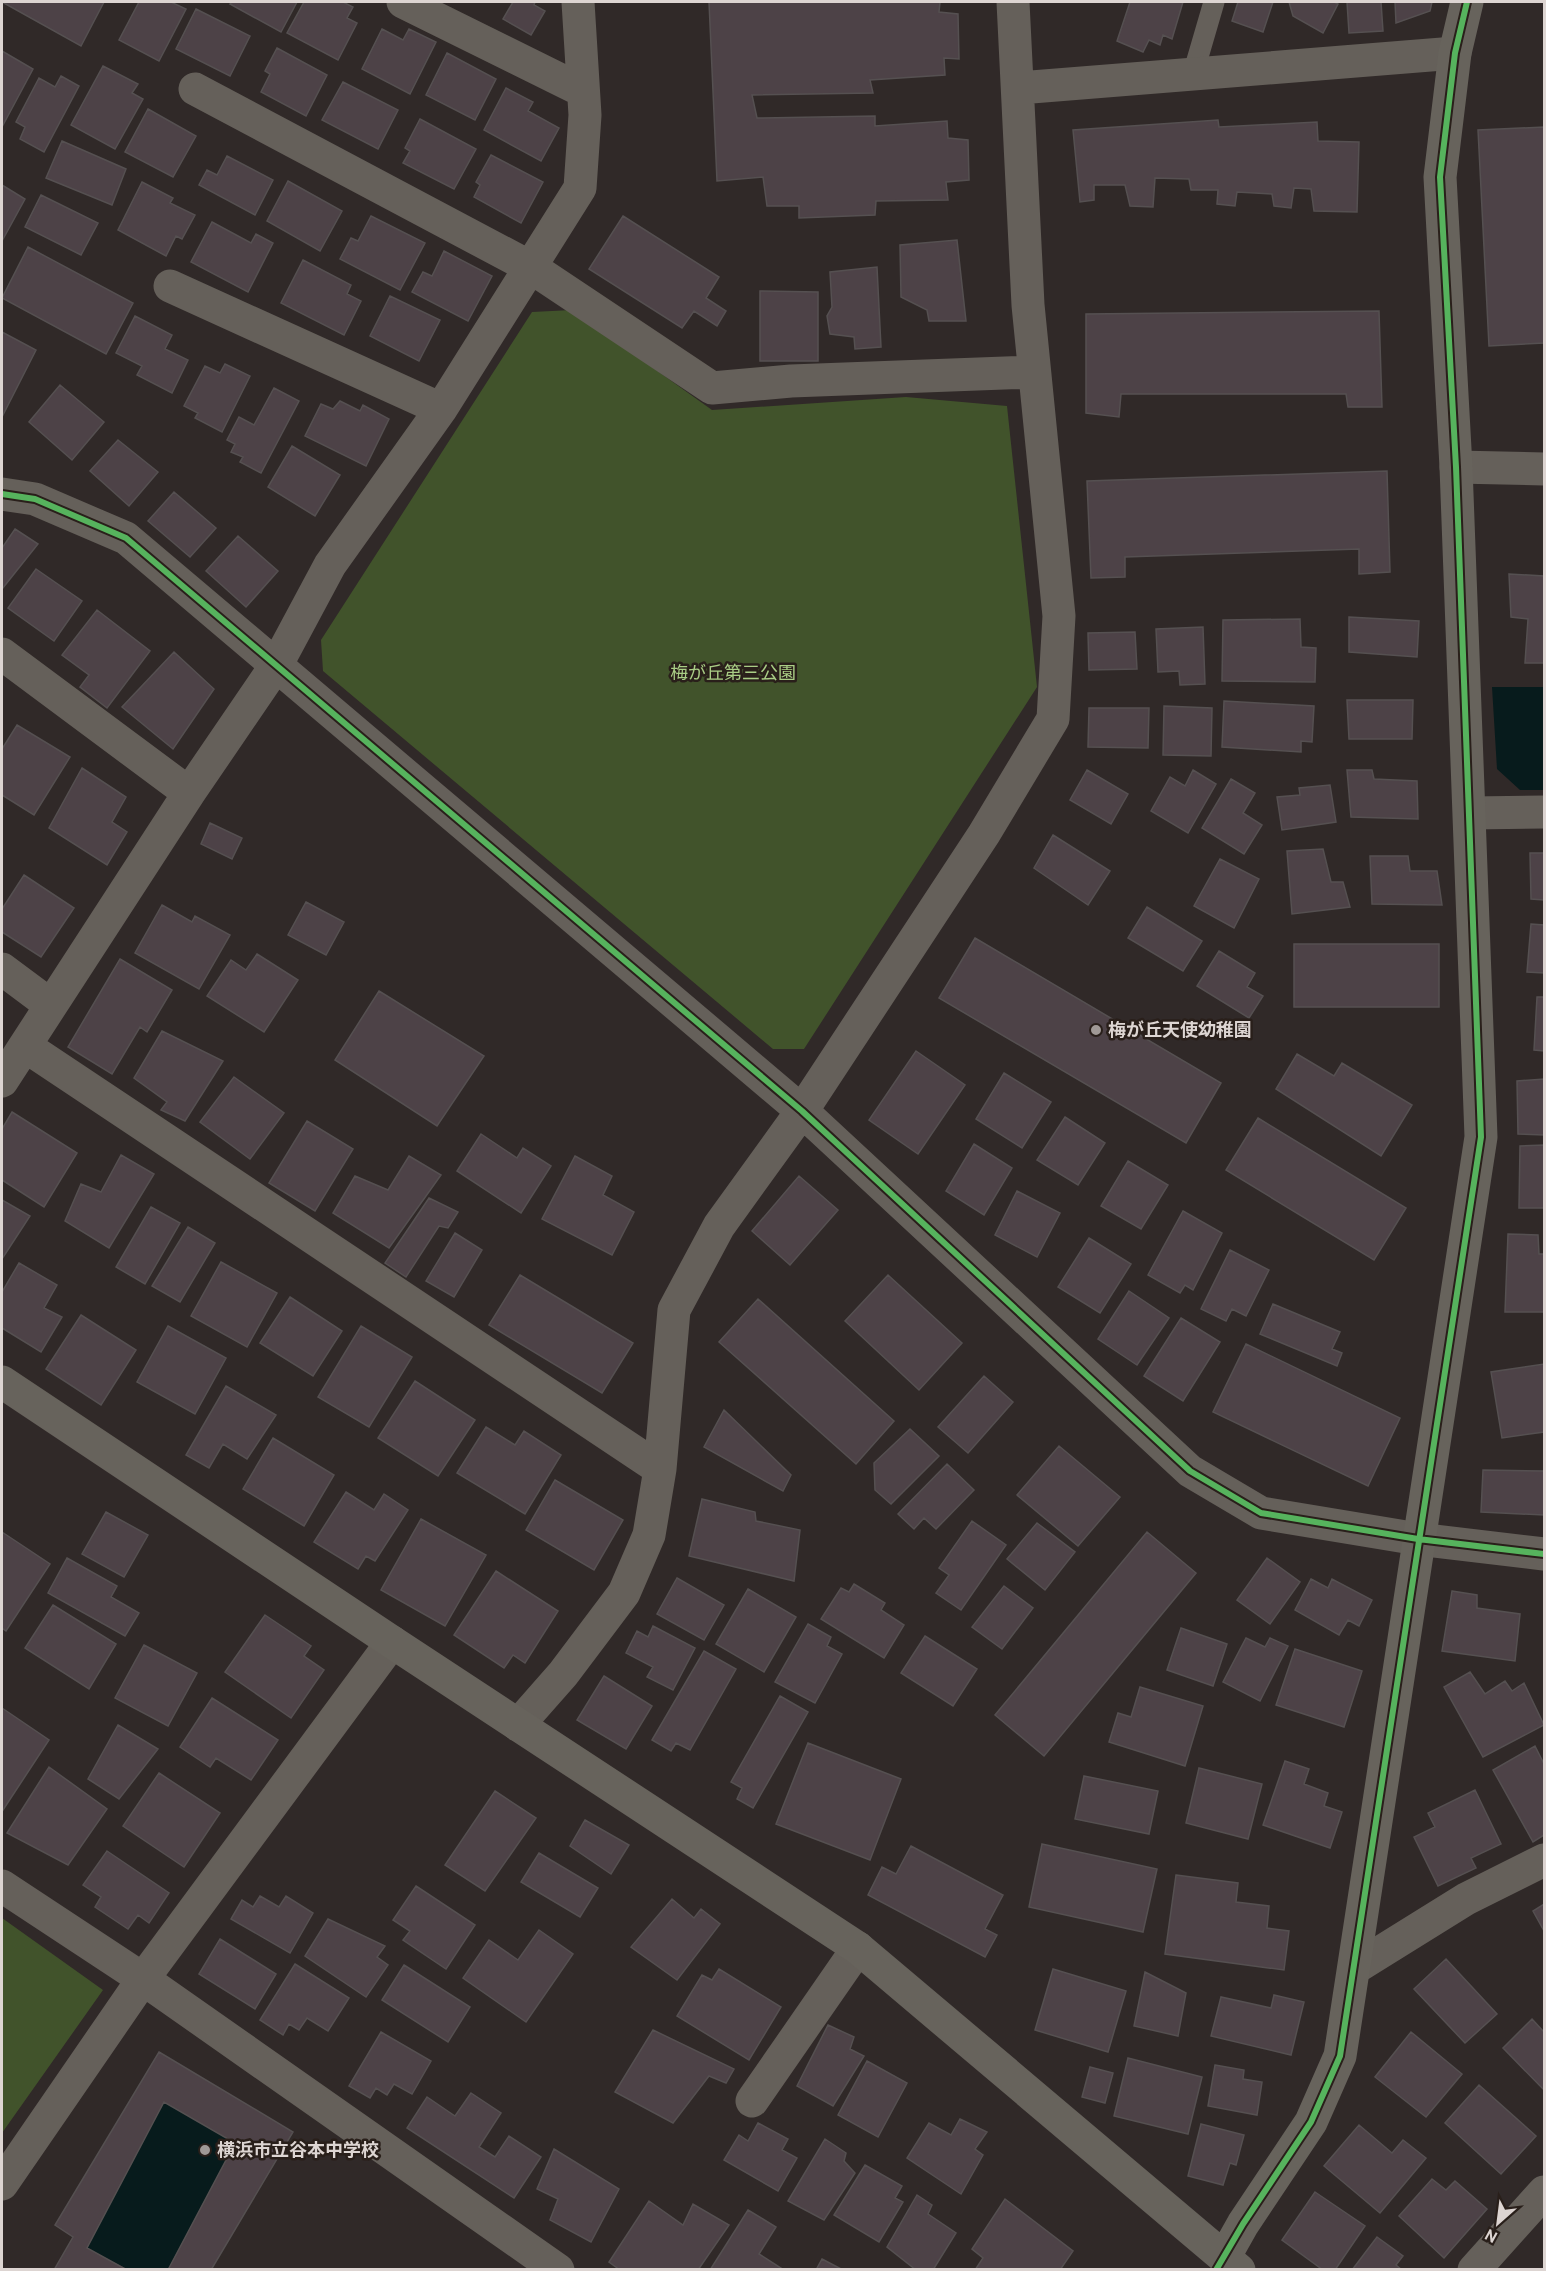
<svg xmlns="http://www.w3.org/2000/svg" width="1546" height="2271" font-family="Overpass,'Noto Sans JP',sans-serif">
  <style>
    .green { fill: #41532b }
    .water { fill: #071b1c }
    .building { fill: #4d4247; stroke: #555051; stroke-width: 1.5 }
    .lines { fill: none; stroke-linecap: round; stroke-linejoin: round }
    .lane { stroke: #65605a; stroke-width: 21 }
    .street { stroke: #65605a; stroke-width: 33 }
    .secondary { stroke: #67635c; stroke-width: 33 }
    .cycleway-casing { stroke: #291f1a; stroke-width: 10 }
    .cycleway { stroke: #56b35d; stroke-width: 6 }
    .poi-dot { fill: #a09996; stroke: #291f1a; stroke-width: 2 }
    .labels { text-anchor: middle; stroke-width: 5; stroke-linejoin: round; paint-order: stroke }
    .park-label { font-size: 18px; fill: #a9cd85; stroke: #291f1a }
    .poi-label { font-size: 18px; font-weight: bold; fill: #ddd5d2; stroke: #291f1a; text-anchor: start }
  </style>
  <rect width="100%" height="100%" fill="#302928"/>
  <path class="green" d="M572,310L712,410L906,397L1007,406L1037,687L804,1049H773L323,671L321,640L532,312Z
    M2,1918L103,1990L2,2133Z"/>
  <path class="water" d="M1492,687H1544V790H1520L1497,769Z
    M164,2102L235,2143L168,2269H127L87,2248Z"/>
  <path class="building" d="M2,2H104L81,46Z
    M139,2H171L186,9L159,61L119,40Z
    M232,2H297L281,32L230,4Z
    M304,2H343L353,7L347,18L357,23L338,60L287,33Z
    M513,2H535L534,5L545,11L531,35L503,19Z
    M709,2H940L939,12L958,14L959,59L944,58L945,75L870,80L873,93L752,95L757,118L875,116V126L947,121L948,138L968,140L969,180L946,182L948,200L876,201L875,215L799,218V206H767L763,177L717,181Z
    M1130,2H1183L1172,39L1163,35L1160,45L1149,40L1143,52L1117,41Z
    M1238,2H1273L1263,32L1232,21Z
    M1289,2H1334L1338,4L1323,33L1293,16Z
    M1347,2H1381L1383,31L1349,33Z
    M1395,2H1432L1430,11L1396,23Z
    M196,9L250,36L230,76L176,49Z
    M382,29L403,40L409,29L436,42L410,94L362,69Z
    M277,48L327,75L306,116L261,92L270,74L265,71Z
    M2,51L33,69L2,127Z
    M447,53L496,79L475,120L426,95Z
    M103,66L138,84L132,93L143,99L115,149L71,125Z
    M61,76L79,86L44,152L20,139L25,127L16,122L39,78L55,87Z
    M343,82L398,110L378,149L322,120Z
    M506,88L533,102L528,111L559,128L541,161L484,130Z
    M148,109L196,136L173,177L125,152Z
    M420,119L476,149L454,189L403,163L410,151L405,148Z
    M1218,120L1219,127L1317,122L1318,141L1359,142L1357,212L1314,211L1311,189L1294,188L1291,208L1274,206L1272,194L1237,192L1235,206L1217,204L1218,190H1191L1189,179L1155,178L1153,207L1130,206L1125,185H1094V200L1080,202L1073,130Z
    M1544,127V343L1489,346L1478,130Z
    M62,141L126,169L112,205L46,178Z
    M491,155L543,182L521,223L474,197L480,185L476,182Z
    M227,156L273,180L255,215L199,185L207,170L217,175Z
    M288,181L342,211L320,251L267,221Z
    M142,182L173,198L170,203L195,215L182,239L176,236L166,256L118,230Z
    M2,185L25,199L2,241Z
    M41,195L98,223L81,255L25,227Z
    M371,216L425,243L400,290L340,259L351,238L358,241Z
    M623,216L719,277L706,298L726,311L717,326L694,311L682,328L589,269Z
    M212,222L251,243L256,234L273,243L248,292L191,262Z
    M957,240L966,321H929L927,310L901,297L900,245Z
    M28,247L133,303L106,354L2,298Z
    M444,251L492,276L468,321L412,292L423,272L432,276Z
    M303,260L351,285L347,294L361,301L344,335L281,303Z
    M877,267L881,347L855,349L854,337L830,334L827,316L832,307L830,272Z
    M760,291L818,292V361H760Z
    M390,296L440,320L419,361L370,336Z
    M1379,311L1382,407H1348L1346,394H1121L1119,417L1086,413V314Z
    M135,316L172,335L165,349L188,360L172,393L137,375L142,366L116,353Z
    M2,332L36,350L2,417Z
    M225,364L250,376L222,432L195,418L198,413L184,406L205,366L220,373Z
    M60,385L104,422L72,460L29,422Z
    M274,388L299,401L261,473L240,462L243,457L231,452L235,444L227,440L239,417L254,425Z
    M340,401L360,411L363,405L389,419L366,466L305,436L321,404L333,409Z
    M118,440L158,472L129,506L90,471Z
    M292,446L340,475L315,516L268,487Z
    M1387,471L1390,572L1359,574V549L1125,557V577L1091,578L1087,481Z
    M174,492L216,528L190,557L148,521Z
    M15,529L38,544L2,589V548Z
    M238,536L278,571L246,607L206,571Z
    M36,569L82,601L54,641L8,608Z
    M1509,574L1544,576V663H1525L1528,619L1511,617Z
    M97,610L150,651L107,708L80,687L89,675L62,655Z
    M1349,617L1419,621L1417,657L1349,652Z
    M1300,619L1301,647L1316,648L1315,682L1222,681L1223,620Z
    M1203,627L1205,684L1180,685L1179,671L1158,672L1156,629Z
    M1135,632L1137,669L1089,670L1088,633Z
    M174,652L214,689L173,749L122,707Z
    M1347,700H1413L1412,739H1349Z
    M1224,701L1314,706L1312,742L1301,741V752L1222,747Z
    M1164,706L1212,708L1211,756L1163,755Z
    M1089,708H1149L1148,748L1088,747Z
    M17,725L70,757L34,815L2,795V749Z
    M82,768L126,797L112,822L127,832L107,865L49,828Z
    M1087,770L1128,794L1111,824L1070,800Z
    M1193,770L1216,784L1188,833L1151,811L1170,777L1185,786Z
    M1347,770H1372L1374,779L1417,781L1418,819L1351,817Z
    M1231,779L1255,793L1243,813L1262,825L1244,854L1202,828Z
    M1330,785L1336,822L1282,830L1277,797L1300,795L1299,788Z
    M210,823L242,838L232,859L201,844Z
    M1053,835L1110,871L1088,905L1034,868Z
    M1323,849L1331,882H1343L1350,907L1292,914L1287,851Z
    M1530,853H1544V900L1531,899Z
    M1370,856H1408L1410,871H1437L1442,905L1372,904Z
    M1220,859L1259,879L1234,928L1194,906Z
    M24,875L74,908L41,957L2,932V909Z
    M306,902L344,922L326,955L288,935Z
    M162,905L192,922L195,916L230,935L199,989L135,953Z
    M1147,907L1202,941L1183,971L1128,938Z
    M1531,924L1544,925V973L1527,972Z
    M975,938L1221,1083L1186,1143L939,998Z
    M1294,944H1439V1007H1294Z
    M1219,951L1255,973L1247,987L1263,996L1249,1018L1197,986Z
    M257,954L298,980L264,1032L207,996L231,960L246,970Z
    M120,959L172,990L147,1032L140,1027L112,1074L68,1047Z
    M379,991L484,1056L437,1126L335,1060Z
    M1537,997H1544V1051L1534,1050Z
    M162,1031L223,1061L185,1121L161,1110L167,1102L134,1078Z
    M916,1051L965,1085L918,1154L869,1120Z
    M1297,1054L1334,1076L1342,1063L1412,1105L1381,1156L1276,1089Z
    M1004,1073L1051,1102L1022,1148L976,1119Z
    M234,1077L284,1113L250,1159L200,1122Z
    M1544,1079V1135L1518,1134L1517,1081Z
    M12,1112L77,1153L44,1207L2,1180V1129Z
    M1065,1117L1105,1143L1078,1185L1037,1160Z
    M1258,1118L1406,1208L1374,1260L1226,1170Z
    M307,1121L353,1149L315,1211L269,1183Z
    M481,1134L517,1158L523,1148L551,1166L521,1213L457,1171Z
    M974,1144L1012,1168L984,1215L946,1191Z
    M1544,1145V1208H1519L1520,1146Z
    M121,1155L154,1174L109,1248L65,1221L81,1184L101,1192Z
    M409,1156L441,1175L389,1248L333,1213L355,1176L388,1190Z
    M575,1156L612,1176L603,1195L634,1212L612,1255L542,1219Z
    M1128,1161L1168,1185L1141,1229L1101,1206Z
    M799,1176L838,1210L790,1265L752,1231Z
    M1017,1191L1060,1213L1037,1257L995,1235Z
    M429,1198L458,1212L448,1228L439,1226L406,1277L385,1263Z
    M2,1200L30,1216L2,1259Z
    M151,1207L180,1223L145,1284L116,1267Z
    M1183,1211L1222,1233L1193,1290L1185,1285L1180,1293L1148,1275Z
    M188,1227L215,1243L180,1302L152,1286Z
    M455,1233L482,1250L454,1297L426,1281Z
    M1508,1234L1538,1235L1539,1254H1544V1312H1505Z
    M1089,1238L1131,1264L1100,1313L1058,1287Z
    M1230,1250L1269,1270L1246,1316L1232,1309L1226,1321L1201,1309Z
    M221,1262L277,1293L247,1347L191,1316Z
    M19,1263L57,1285L44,1308L62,1317L41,1352L2,1328V1292Z
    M520,1275L633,1343L602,1393L489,1325Z
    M888,1275L962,1343L919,1390L845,1321Z
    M1129,1291L1169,1318L1137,1365L1098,1339Z
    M290,1297L342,1331L313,1376L260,1343Z
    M758,1299L894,1421L856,1464L719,1342Z
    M1273,1304L1340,1332L1332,1349L1342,1353L1337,1366L1260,1334Z
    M81,1315L136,1350L101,1405L46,1369Z
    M1181,1318L1220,1342L1183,1401L1144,1376Z
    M168,1326L226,1358L195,1414L137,1382Z
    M361,1326L412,1357L369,1427L318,1397Z
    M1246,1344L1400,1418L1368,1486L1213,1412Z
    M1544,1364V1432L1502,1438L1491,1372Z
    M984,1376L1013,1402L968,1453L938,1427Z
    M415,1381L475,1420L438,1476L378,1438Z
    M226,1386L276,1415L247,1459L223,1444L209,1468L186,1455Z
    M724,1410L791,1475L783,1491L704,1447Z
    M486,1427L515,1445L524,1431L561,1455L525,1514L457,1473Z
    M910,1429L939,1456L891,1504L875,1490L874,1463Z
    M273,1438L334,1475L304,1526L243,1489Z
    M1059,1446L1120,1497L1078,1546L1017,1495Z
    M947,1464L974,1490L936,1529L924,1518L914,1529L898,1514Z
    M1483,1470L1544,1471V1515L1481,1512Z
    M555,1480L623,1520L594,1570L526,1530Z
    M346,1492L374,1510L384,1494L408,1510L375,1561L366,1556L358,1569L314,1542Z
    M702,1499L755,1512L756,1521L800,1530L794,1581L689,1556Z
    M106,1512L148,1535L124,1577L82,1554Z
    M421,1519L486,1555L445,1626L381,1590Z
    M972,1521L1006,1545L961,1610L936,1593L949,1575L939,1568Z
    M1037,1523L1075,1552L1045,1590L1007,1559Z
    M2,1532L50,1564L6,1631L2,1628Z
    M1147,1532L1196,1573L1044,1756L995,1715Z
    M67,1558L117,1586L111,1597L139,1613L125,1636L48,1593Z
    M1267,1558L1300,1582L1270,1624L1237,1600Z
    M496,1571L558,1611L525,1663L513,1655L504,1668L454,1635Z
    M677,1578L724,1605L704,1640L657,1614Z
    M1311,1579L1328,1588L1332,1579L1372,1600L1359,1626L1348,1620L1339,1635L1295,1610Z
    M854,1584L885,1603L881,1610L904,1625L884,1658L821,1619L841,1588L849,1592Z
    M1004,1586L1033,1608L1002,1649L972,1627Z
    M748,1589L796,1617L764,1672L716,1644Z
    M1452,1591L1477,1595V1608L1520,1614L1515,1661L1442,1651Z
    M53,1605L116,1644L89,1689L25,1648Z
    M265,1615L311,1646L304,1656L324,1670L291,1718L225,1672Z
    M808,1624L831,1637L827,1646L842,1654L815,1703L775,1682Z
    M653,1626L695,1648L673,1690L647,1677L653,1667L626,1653L637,1631L648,1637Z
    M1181,1628L1227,1644L1213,1686L1167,1670Z
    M925,1636L977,1669L953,1706L901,1673Z
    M1246,1638L1265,1647L1270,1638L1288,1646L1260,1701L1223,1682Z
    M144,1645L197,1673L168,1726L115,1698Z
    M1295,1649L1362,1671L1344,1727L1276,1705Z
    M704,1651L736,1669L690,1750L676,1743L671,1751L652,1740Z
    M1470,1672L1485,1694L1505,1681L1512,1691L1524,1683L1544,1725L1483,1757L1444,1687Z
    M604,1676L652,1706L626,1749L577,1720Z
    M1140,1687L1203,1706L1185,1766L1109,1742L1118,1713L1131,1717Z
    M780,1696L808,1712L753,1808L737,1799L742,1788L731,1782Z
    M212,1698L278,1740L251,1780L216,1758L210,1767L180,1747Z
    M2,1708L49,1740L3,1810L2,1809Z
    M118,1725L158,1749L119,1799L88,1779Z
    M808,1743L901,1779L870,1860L776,1824Z
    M1535,1746L1544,1764V1835L1533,1842L1493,1770Z
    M1285,1761L1309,1769L1304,1784L1328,1793L1324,1806L1342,1812L1330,1848L1263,1825Z
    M49,1767L107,1809L68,1865L7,1833Z
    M1199,1768L1262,1784L1248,1839L1186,1823Z
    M159,1773L220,1813L184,1867L123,1826Z
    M1084,1776L1158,1791L1149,1834L1075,1819Z
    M1475,1790L1501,1844L1471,1858L1476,1868L1438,1886L1414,1837L1435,1827L1428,1813Z
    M495,1791L536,1818L485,1891L445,1865Z
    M585,1820L629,1845L611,1874L570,1846Z
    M1042,1844L1157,1869L1143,1932L1029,1907Z
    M911,1846L1003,1895L985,1929L997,1935L985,1957L868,1895L882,1867L896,1874Z
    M107,1851L169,1893L149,1923L138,1915L128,1929L95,1907L101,1897L83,1885Z
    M539,1853L598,1888L580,1917L521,1882Z
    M1176,1875L1238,1883L1236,1902L1269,1906L1267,1928L1289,1931L1284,1970L1165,1954Z
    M416,1886L475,1925L446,1969L403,1940L410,1931L393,1920Z
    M260,1896L279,1907L286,1896L313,1913L290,1953L231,1919L242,1900L253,1907Z
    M672,1899L694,1918L701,1909L720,1924L677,1980L631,1947Z
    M1544,1904V1931L1533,1911Z
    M328,1919L385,1946L377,1957L388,1965L366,1997L305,1956Z
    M539,1930L573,1954L526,2022L463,1978L489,1940L518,1960Z
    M220,1939L276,1974L255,2009L199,1974Z
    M1446,1959L1497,2014L1465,2043L1414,1989Z
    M295,1964L349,1998L328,2031L307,2018L299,2030L289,2024L283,2035L260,2020Z
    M404,1965L470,2007L448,2042L382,2000Z
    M719,1969L781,2007L749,2060L677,2016L702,1975L712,1980Z
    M1053,1969L1126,1991L1108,2052L1035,2030Z
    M1145,1972L1186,1993L1178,2036L1134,2026Z
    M1274,1995L1304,2002L1291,2055L1211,2036L1221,1997L1271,2008Z
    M1532,2019L1544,2032V2090L1503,2048Z
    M828,2025L854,2037L850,2049L864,2056L833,2106L797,2086Z
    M653,2030L734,2069L726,2083L709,2076L673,2123L615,2092Z
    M381,2032L431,2061L412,2094L394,2084L387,2095L376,2088L370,2098L349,2086Z
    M1411,2032L1462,2074L1426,2117L1375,2077Z
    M159,2052L293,2132L211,2270H168L235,2143L164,2102L87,2248L127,2270H54L73,2237L55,2225Z
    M1128,2058L1202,2077L1188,2134L1114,2116Z
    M867,2061L907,2083L878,2137L838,2115Z
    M1215,2065L1244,2070L1243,2079L1262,2082L1257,2115L1208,2106Z
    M1090,2067L1113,2073L1105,2103L1082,2097Z
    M1479,2085L1536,2136L1501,2174L1445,2123Z
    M471,2093L501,2113L479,2147L495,2157L509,2136L541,2157L514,2198L407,2128L427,2097L455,2116Z
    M960,2119L987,2132L975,2149L983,2155L961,2194L907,2158L929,2123L951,2135Z
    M758,2123L788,2139L782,2150L797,2158L778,2191L724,2160L739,2135L748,2141Z
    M1201,2124L1244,2135L1236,2165L1230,2163L1223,2185L1188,2176Z
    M1359,2125L1392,2153L1403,2140L1426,2158L1380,2213L1324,2166Z
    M825,2139L846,2153L844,2161L855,2173L824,2220L788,2201Z
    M554,2149L619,2189L591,2242L550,2220L558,2199L537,2189Z
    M865,2165L902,2186L895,2198L903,2202L879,2242L834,2215Z
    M1432,2179L1446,2190L1455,2181L1487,2209L1444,2258L1399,2216Z
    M1315,2192L1365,2226L1335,2270H1323L1282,2240Z
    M917,2195L932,2205L928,2214L956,2233L933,2270H916L887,2247Z
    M1005,2199L1073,2251L1060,2270H975L983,2258L972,2249Z
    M649,2201L683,2225L693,2204L729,2225L698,2270H620L609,2262Z
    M748,2210L776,2227L759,2254L784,2270H710Z
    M1377,2237L1403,2256L1396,2265L1402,2270H1352Z
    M822,2259L843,2270H816Z"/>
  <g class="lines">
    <path class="lane" d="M1193,74L1214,2"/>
    <path class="street" d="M403,2L583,91
      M1019,88L1455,53
      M195,89L532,268L712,388L791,381L1034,372
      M170,286L441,409
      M1456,467L1544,469
      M2,494L35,499L126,538L802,1111L1190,1471L1261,1513L1418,1539L1544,1554
      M2,654L189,793
      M1471,813L1544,812
      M2,969L49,1004
      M25,1046L660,1469
      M2,1081L189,793L277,664L330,565L441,409L580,188L585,115L578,2
      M518,1725L563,1674L624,1593L649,1535L660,1469L674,1310L719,1226L802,1111L984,834L1053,719L1059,616L1028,305L1013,2
      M2,1886L143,1979L558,2270
      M1355,1968L1466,1899L1544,1860
      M752,2101L858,1948
      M2,2184L143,1979L392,1642
      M1474,2270L1544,2192"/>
    <path class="secondary" d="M2,1382L392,1642L858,1948L1239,2270
      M1225,2256L1243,2224L1311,2122L1340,2056L1481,1137L1456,467L1440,177L1455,53L1467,2"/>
    <defs>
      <path id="cycleway" d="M2,494L35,499L126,538L802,1111L1190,1471L1261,1513L1418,1539L1544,1554
        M1216,2270L1243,2224L1311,2122L1340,2056L1481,1137L1456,467L1440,177L1455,53L1467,2"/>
    </defs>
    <use href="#cycleway" class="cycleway-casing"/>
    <use href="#cycleway" class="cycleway"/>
  </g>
  <g class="poi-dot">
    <circle cx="1096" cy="1030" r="6"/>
    <circle cx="205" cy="2150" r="6"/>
  </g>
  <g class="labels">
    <g class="park-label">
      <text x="733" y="679">梅が丘第三公園</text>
    </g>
    <g class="poi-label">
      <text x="1108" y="1036">梅が丘天使幼稚園</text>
      <text x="217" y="2156">横浜市立谷本中学校</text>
    </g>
  </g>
  <rect width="1546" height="2271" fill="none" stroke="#ddd5d2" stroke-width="6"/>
  <g transform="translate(1498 2223) rotate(208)" stroke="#291f1a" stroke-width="4.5" paint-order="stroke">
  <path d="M0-4.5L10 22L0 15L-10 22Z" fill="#ddd5d2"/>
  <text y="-9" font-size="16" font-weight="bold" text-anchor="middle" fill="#ddd5d2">N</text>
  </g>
</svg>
